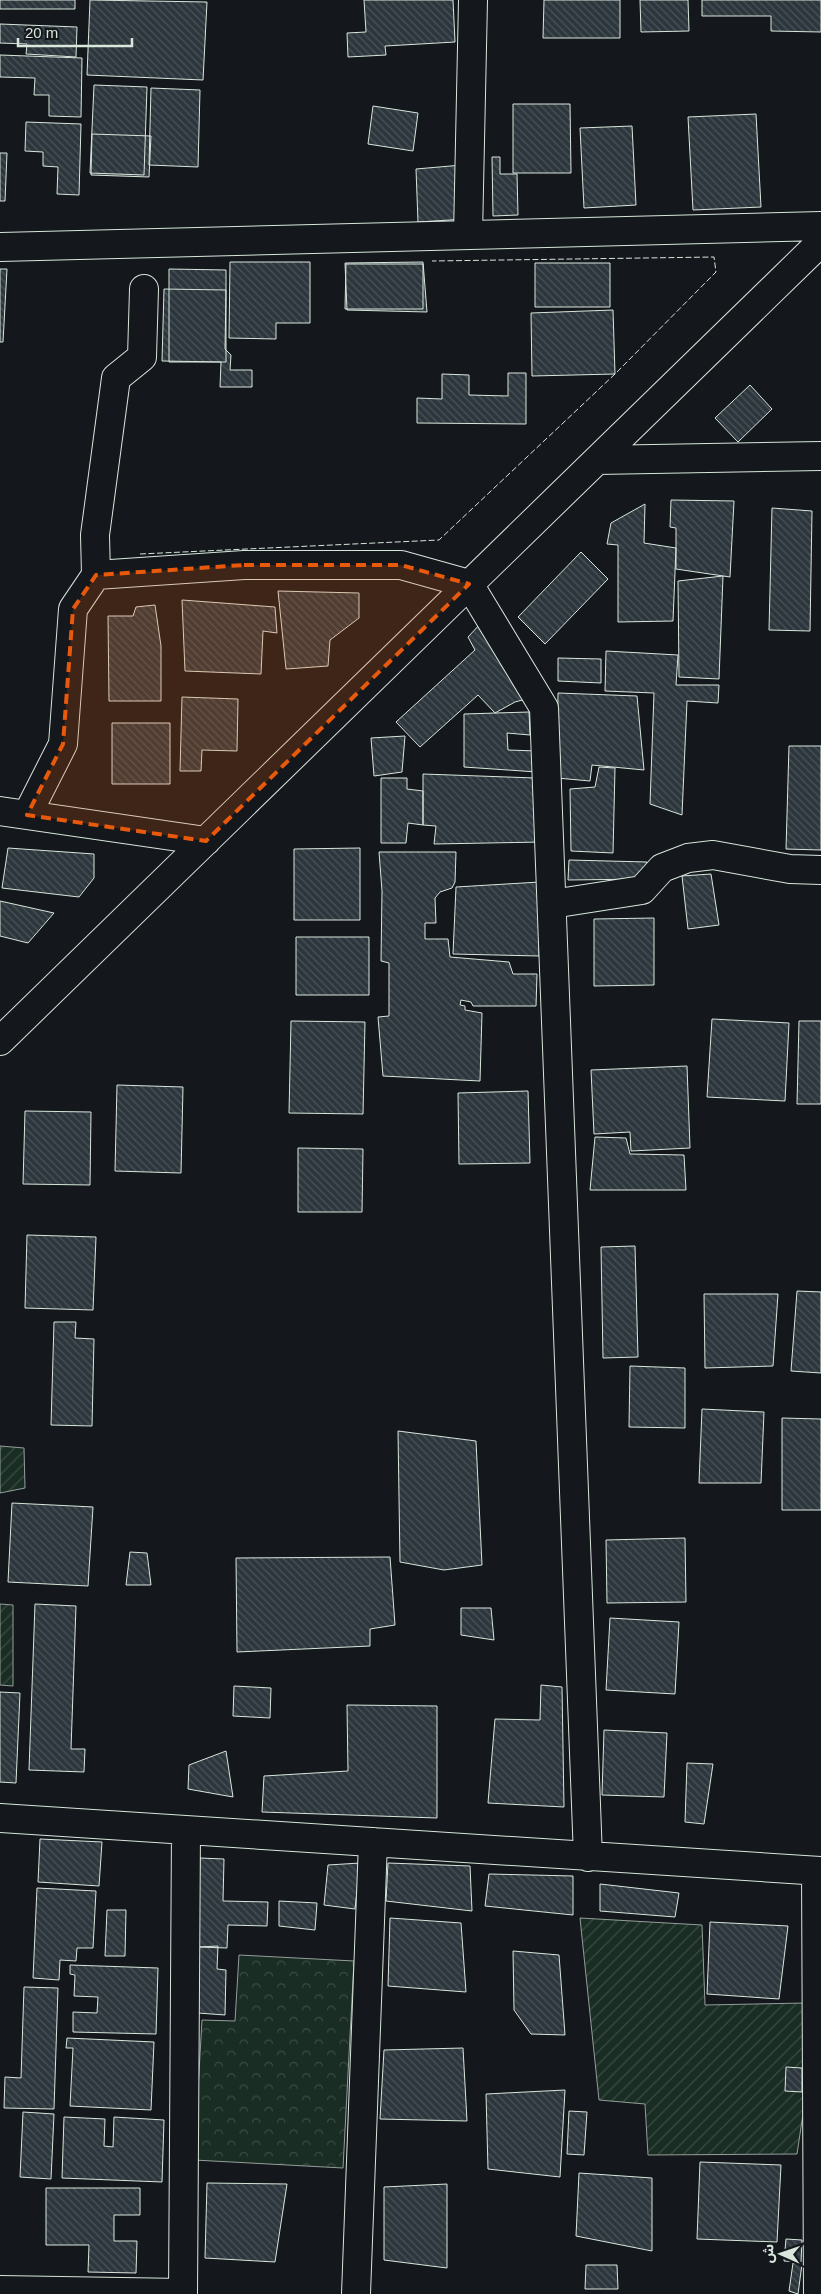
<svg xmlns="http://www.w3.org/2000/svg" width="821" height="2294" font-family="Helvetica,'Noto Sans Arabic',sans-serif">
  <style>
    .forest { fill: url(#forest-crowns); stroke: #939e99 }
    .garden { fill: url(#garden-furrows); stroke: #939e99 }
    .building { fill: url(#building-back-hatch); stroke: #d8e6dc }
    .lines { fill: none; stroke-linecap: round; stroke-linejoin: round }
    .minor-casing { stroke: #d8e6dc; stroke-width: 30 }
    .minor { stroke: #14181c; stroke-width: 28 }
    .fence { stroke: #d8e6dc; stroke-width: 1; stroke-dasharray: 6 2.5; stroke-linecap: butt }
    .marked { fill: #e8590c; fill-opacity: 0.2; stroke: #e8590c; stroke-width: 4; stroke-dasharray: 10 6; stroke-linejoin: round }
  </style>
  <defs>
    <pattern id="forest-crowns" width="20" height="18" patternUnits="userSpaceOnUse" patternTransform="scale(1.25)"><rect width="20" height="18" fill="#1a2d24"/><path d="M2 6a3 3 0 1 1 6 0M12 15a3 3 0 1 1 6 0" fill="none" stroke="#3b4b43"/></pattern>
    <pattern id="garden-furrows" width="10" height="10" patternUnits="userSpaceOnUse" patternTransform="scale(1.25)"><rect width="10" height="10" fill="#1a2d24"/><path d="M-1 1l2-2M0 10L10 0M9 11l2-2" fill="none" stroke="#3b4b43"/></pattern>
    <pattern id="building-back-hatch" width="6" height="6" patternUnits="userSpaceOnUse" patternTransform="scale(1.25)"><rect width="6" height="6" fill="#2c363c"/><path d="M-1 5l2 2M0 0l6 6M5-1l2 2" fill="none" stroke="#4a5358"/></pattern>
  </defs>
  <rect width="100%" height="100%" fill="#14181c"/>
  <path class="forest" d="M239,1955L354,1961L343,2168L194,2160L202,2020L235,2021Z"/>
  <path class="garden" d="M0,1446L24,1448L25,1488L0,1493Z
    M0,1604L13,1605V1686L0,1685Z
    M580,1918L702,1925L705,2005L805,2003L808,2080L797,2154L648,2155L645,2104L599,2100Z"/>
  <path class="building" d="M0,0H75V9H0Z
    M90,0L207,2L203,80L87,75Z
    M364,0H453L455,42L385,46L386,55L348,57L347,33L366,32Z
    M544,0H620V38H543Z
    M640,0H688L689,31L641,32Z
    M702,0H821V32L771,31V16H702Z
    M0,24L77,27L76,57L26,54L27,44L0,43Z
    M0,55L82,58L81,117L49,116V95H34L35,78L0,77Z
    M94,85L147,87L144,175L90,173Z
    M151,88L200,90L198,167L149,165Z
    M513,104H570L571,173H513Z
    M373,106L418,113L413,151L368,144Z
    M756,114L761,207L693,210L688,117Z
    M26,122L81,124L79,195L57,194L58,167L43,166V152L25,151Z
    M632,126L636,205L584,208L580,128Z
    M92,134L151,136L149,177L91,175Z
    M0,153H7L5,201H0Z
    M492,157H500V174H517L518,215L493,216Z
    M462,165L466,219L418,222L416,169Z
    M230,262H310V323H276V339L229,338Z
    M423,262L427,312L347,310L345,263Z
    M535,263H610V307H535Z
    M346,264H423V309H345Z
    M0,269H7L3,342H0Z
    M169,269L226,270V362H169Z
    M164,289L226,290L225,349L231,355L230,370H252V387H220L221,362L162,361Z
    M613,310L615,374L532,376L531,313Z
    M508,373H526V424L417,423V398L442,399V374L469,375V395L508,396Z
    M750,385L772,409L738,442L715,418Z
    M671,500L734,501L730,577L676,569V528L670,527Z
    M645,504L644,543L676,548L673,621L618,622V545L607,544L611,523Z
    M772,508L812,511L810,631L769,630Z
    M581,552L608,579L545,644L518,617Z
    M723,576L719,679L679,677L678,581Z
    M278,591L359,593V618L330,640L328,666L286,669Z
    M182,600L275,607L277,633L263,631L261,674L185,671Z
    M155,605L161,646V701H109L108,616H133L136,607Z
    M481,623L537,696L515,702L495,713L478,695L420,747L396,722L475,650L468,637Z
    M606,651L678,655L676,685H719L718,703L687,701L682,815L650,804L654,693L605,691Z
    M558,658L601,659V683L558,681Z
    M558,693L637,696L644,770L592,765L590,781L557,778Z
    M182,697L238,699L237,751L202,750L201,771H180Z
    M529,712L530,735L507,733L508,750L537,751V772L464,767V714Z
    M112,723H170V784H112Z
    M405,736L402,772L374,776L371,738Z
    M789,746H821V850L786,849Z
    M599,767L615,768L613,853L571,851L570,789L595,787Z
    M423,774L535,778L542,842L434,844L436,826L423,825Z
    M381,778H407V789L423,791V825L408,823L406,843H381Z
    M8,848L94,854V878L79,897L2,888Z
    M360,848V920H294V849Z
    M379,852H456L455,882L452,888L440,892L435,898L436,923H425V939H448L450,957L509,962L513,974H537L536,1006H473L471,1002L461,1000L460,1005L465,1006V1010L482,1013L480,1081L383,1076L378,1017L389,1016V963L381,961L382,891Z
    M569,860L647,862V879L568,880Z
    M711,874L719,925L688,929L682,876Z
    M540,882L539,956L453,954L456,887Z
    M0,901L54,913L28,943L0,936Z
    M654,918V985L594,986V919Z
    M296,937H369V995H296Z
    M712,1019L789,1023L785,1101L707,1097Z
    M291,1021L365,1022L363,1114L289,1113Z
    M799,1021H821V1104H797Z
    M687,1066L690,1148L631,1151L630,1132L594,1134L591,1070Z
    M117,1085L183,1087L181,1173L115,1171Z
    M528,1091L530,1163L459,1164L458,1093Z
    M25,1111L91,1112L90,1185L23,1184Z
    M595,1137L626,1138L630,1154L684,1155L686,1190H590Z
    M298,1148L363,1149L362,1212H298Z
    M27,1235L96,1237L93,1310L25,1308Z
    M635,1246L638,1357L603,1358L601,1247Z
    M797,1291L821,1292V1373L791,1371Z
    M704,1294H778L773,1366L705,1368Z
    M54,1322H76L75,1338L94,1339L92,1426L51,1425Z
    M630,1366L685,1368V1428L629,1427Z
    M702,1409L764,1412L761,1483H699Z
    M782,1418L821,1419V1510H782Z
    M398,1431L476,1441L482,1565L444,1570L400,1562Z
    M12,1503L93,1507L88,1586L8,1582Z
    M685,1538L686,1602L607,1603L606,1540Z
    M130,1552L147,1553L151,1585H126Z
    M390,1557L395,1625L370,1629V1646L237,1652L236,1558Z
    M35,1604L76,1606L71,1749H85L84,1772L29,1770Z
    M461,1608H491L494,1640L461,1635Z
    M610,1618L679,1622L675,1694L606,1690Z
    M541,1685L562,1687L564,1807L488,1803L495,1719L540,1720Z
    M234,1686L271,1688L270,1718L233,1716Z
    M0,1692L20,1693L16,1783L0,1782Z
    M347,1705L437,1706V1818L262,1812L264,1776L348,1771Z
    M604,1730L667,1733L664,1797L602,1795Z
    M226,1751L233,1797L188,1789L189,1765Z
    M687,1763L713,1764L704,1824L685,1822Z
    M40,1839L102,1842L99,1886L38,1882Z
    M200,1858L224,1859L223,1901L268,1902L267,1926L228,1925L227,1948L198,1947Z
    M360,1863L355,1909L324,1905L328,1865Z
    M388,1863L470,1866L472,1911L386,1901Z
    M489,1874L573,1876V1915L485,1906Z
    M600,1884L679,1893L675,1917L600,1911Z
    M37,1888L96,1891L93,1948H77L76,1961L60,1960L59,1980L33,1978Z
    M279,1901L317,1903L315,1930L279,1926Z
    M107,1910H126L125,1956H105Z
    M390,1918L461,1923L466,1992L388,1986Z
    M710,1922L788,1926L779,1999L707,1994Z
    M218,1946L217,1969L226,1970L225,2015L198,2013V1947Z
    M513,1951L559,1955L565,2035L531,2034L514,2010Z
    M70,1965L158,1968L156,2034L73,2032V2012L97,2013L98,1997L74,1996L75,1975L70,1974Z
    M24,1987L58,1988L54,2109L4,2108L5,2077L21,2078Z
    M67,2038L154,2042L151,2110L70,2106L73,2048H66Z
    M463,2048L467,2121L380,2119L384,2050Z
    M786,2067L802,2068V2092L785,2091Z
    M565,2090L560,2177L488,2169L486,2094Z
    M569,2111L587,2112L584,2155L567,2154Z
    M23,2112L54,2114L51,2179L20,2177Z
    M64,2117L105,2119L104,2146L113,2147L114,2117L164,2120L162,2182L62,2178Z
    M700,2162L781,2165L777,2242L697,2239Z
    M579,2173L652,2178V2251L576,2236Z
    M207,2183L287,2184L275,2262L205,2258Z
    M447,2184V2268L384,2260V2187Z
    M46,2188H140V2215H114V2241H137L136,2273L88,2272L89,2245H46Z
    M786,2239L802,2240L801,2262L784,2261Z
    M793,2263L802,2264L798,2294L789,2291Z
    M586,2265H617L618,2289H585Z"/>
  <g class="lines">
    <g class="minor-casing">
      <path id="minor" d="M468,235L473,0
        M0,247L821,226
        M597,460L821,456
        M96,575L95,535L116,378L142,357L144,289
        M0,811L206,841
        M27,815L63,744L73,609L96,575L244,565H401L469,584L544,708L588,1857
        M552,904L642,890L662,868L688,858L713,855L790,869L821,870
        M0,1041L821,242
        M0,1818L821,1871
        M816,1871L818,2294
        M0,2290L183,2293
        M183,2294L186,1830
        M356,2294L373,1842"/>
    </g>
    <use href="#minor" class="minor"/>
    <path class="fence" d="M140,554L439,540L615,374L716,272L714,257L432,261"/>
  </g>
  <path class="marked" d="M244,565H401L469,584L206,841L27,815L63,744L73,609L96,575Z"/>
  <g transform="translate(781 2254) rotate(272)" stroke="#14181c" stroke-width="4" paint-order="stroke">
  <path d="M0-4L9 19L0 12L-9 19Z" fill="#d8e6dc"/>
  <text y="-8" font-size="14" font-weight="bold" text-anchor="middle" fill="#d8e6dc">ش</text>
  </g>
  <path d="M18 38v8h114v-8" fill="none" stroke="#d8e6dc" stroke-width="2.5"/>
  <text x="25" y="38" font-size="15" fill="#d8e6dc" stroke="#14181c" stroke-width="4" paint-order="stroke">20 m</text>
</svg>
